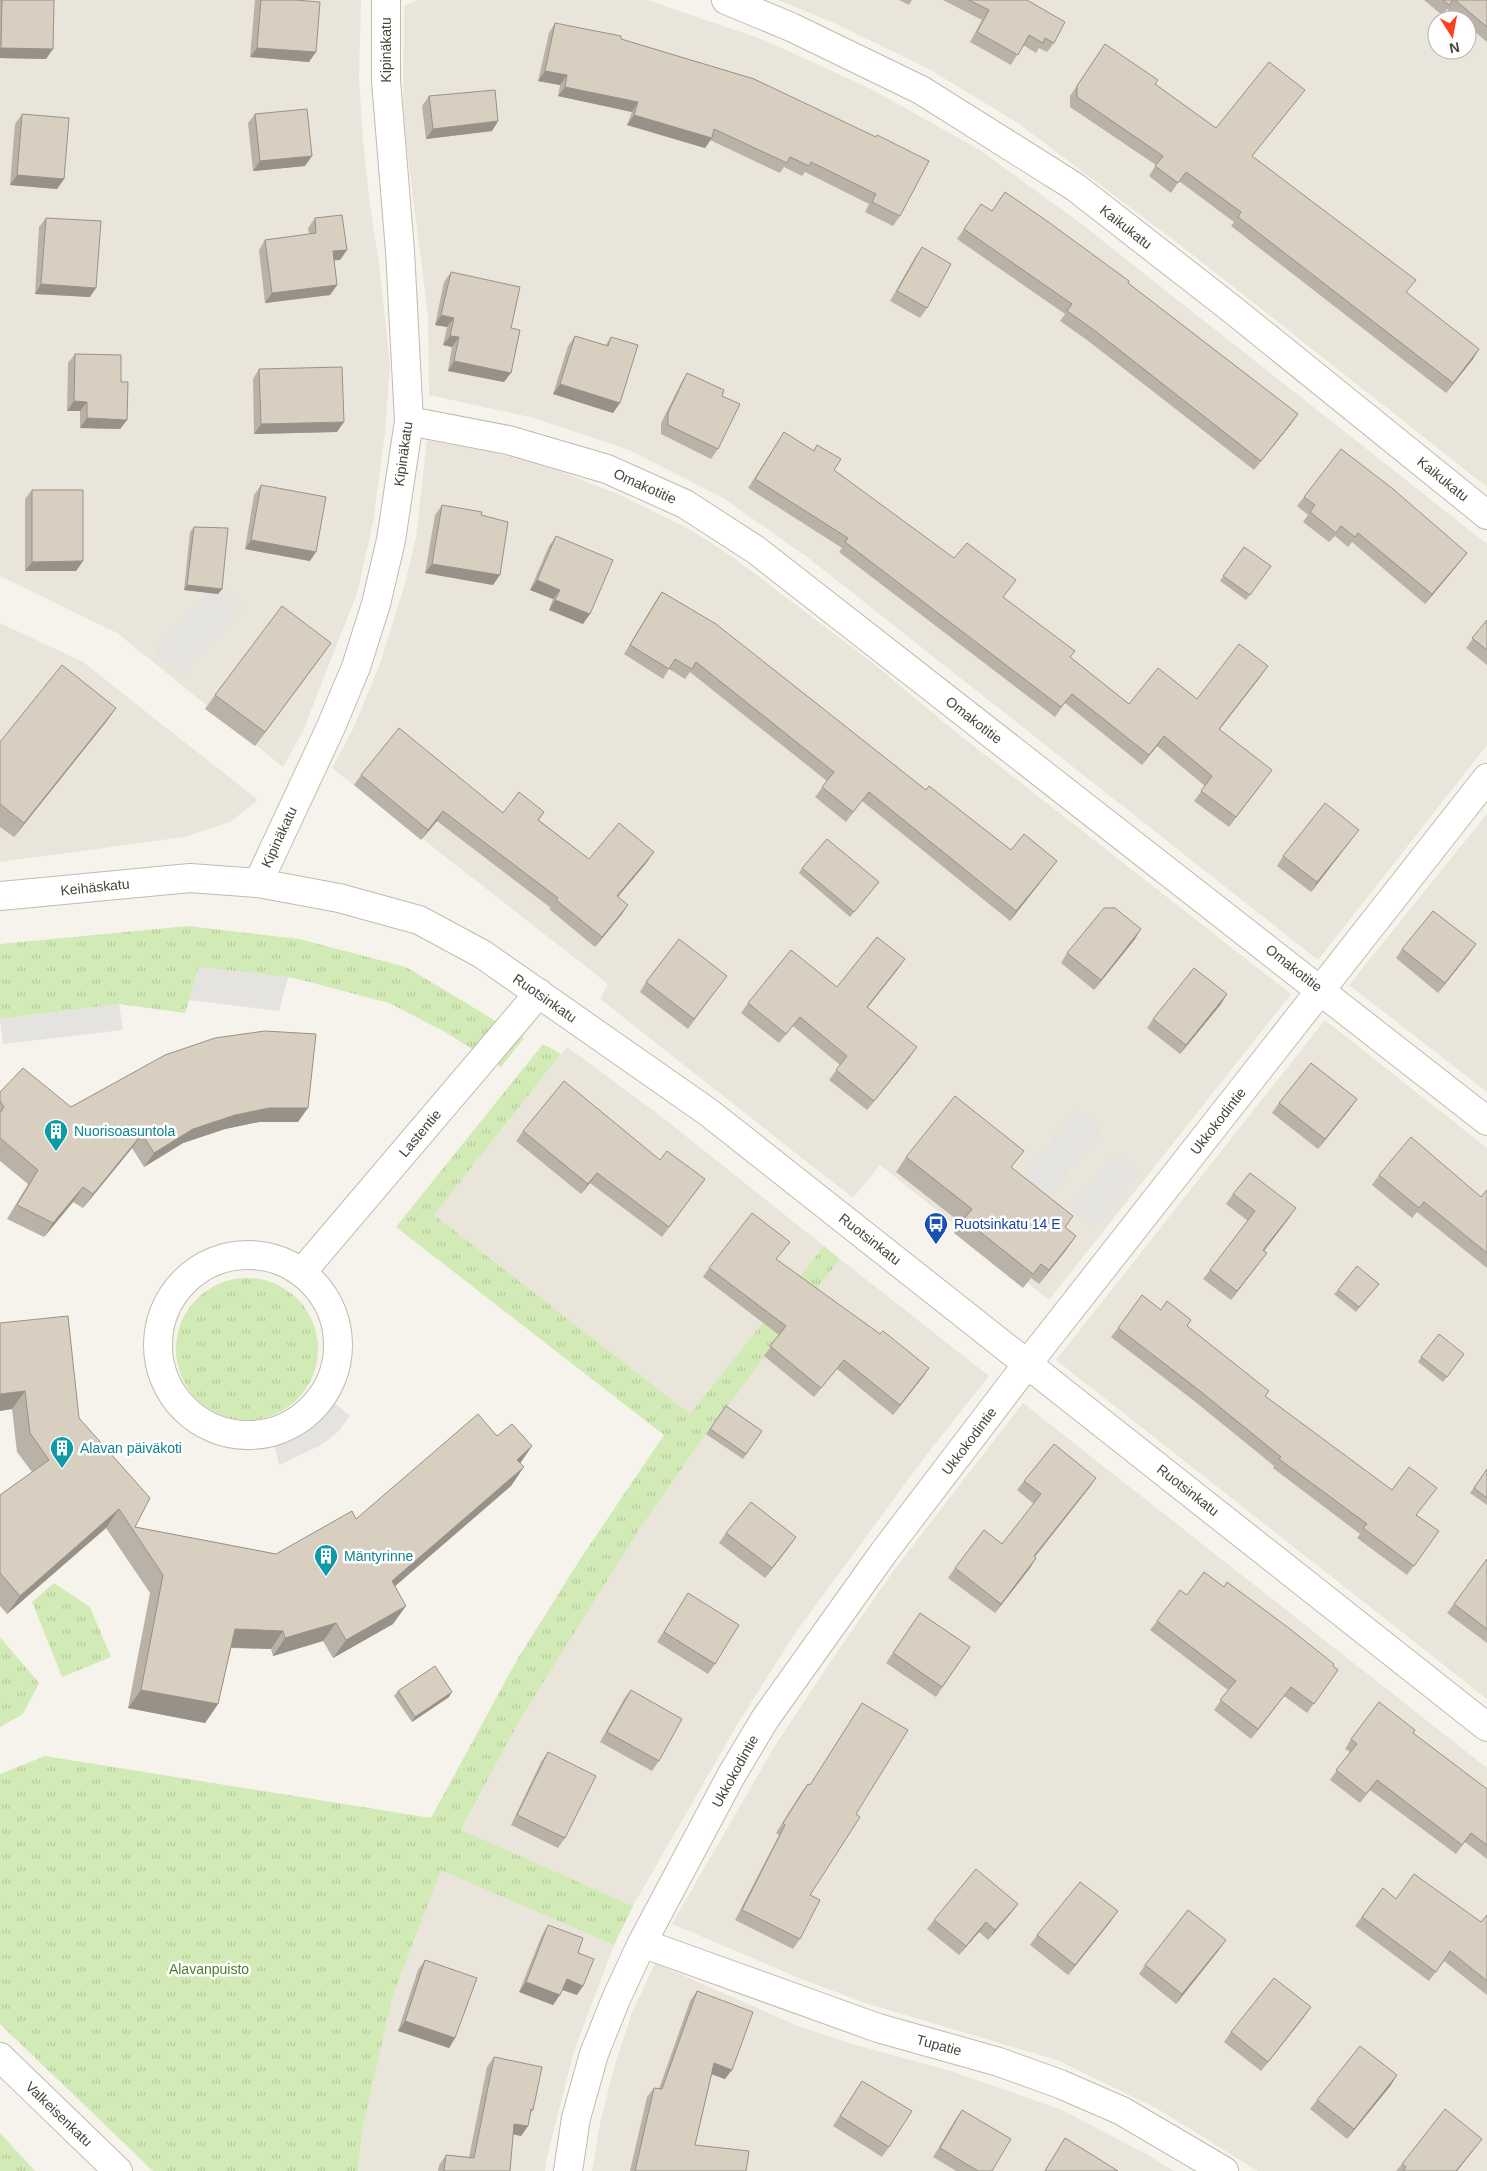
<svg xmlns="http://www.w3.org/2000/svg" width="1487" height="2171" font-family="Helvetica,sans-serif">
  <style>
    .residential { fill: #eae5da; fill-rule: evenodd }
    .grass { fill: url(#grass-tufts) }
    .parking { fill: #e5e3e0 }
    .lines { fill: none; stroke-linecap: round; stroke-linejoin: round }
    .minor-casing { stroke: #c2bbae; stroke-width: 30 }
    .minor { stroke: #fff; stroke-width: 28 }
    .wall { fill: #bab2a6 }
    .shaded-wall { fill: #979187 }
    .building { fill: #d8cfc1; stroke: #979187 }
    .labels { text-anchor: middle; dominant-baseline: central; stroke-width: 5; stroke-linejoin: round; paint-order: stroke }
    .street-label { font-size: 14px; fill: #4b4439; stroke: #fff }
    .culture-label { font-size: 14px; fill: #0d838f; stroke: #fff; text-anchor: start }
    .transit-label { font-size: 14px; fill: #164399; stroke: #fff; text-anchor: start }
    .park-label { font-size: 14px; fill: #4a7f2a; stroke: #fff }
  </style>
  <defs>
    <pattern id="grass-tufts" width="24" height="20" patternUnits="userSpaceOnUse" patternTransform="scale(1.25)"><rect width="24" height="20" fill="#d2eab5"/><path d="M3 7l-1-3M5 7V3M7 7l1-3M15 17l-1-3M17 17v-4M19 17l1-3" fill="none" stroke="#b6ca9c"/></pattern>
  </defs>
  <rect width="100%" height="100%" fill="#f6f3ec"/>
  <path class="residential" d="M0,0H361L359,79L363,140L369,197L379,264L390,365L385,433L373,523L357,593L303,731L283,767L117,633L0,576Z
    M417,0H647L764,40L873,90L978,149L1075,219L1487,544V745L1318,960L807,557L723,498L629,450L530,417L429,395L428,316L403,118L404,6Z
    M778,0H1487V487L1188,251L1018,123L927,68L834,23ZM1437,20H1467V50H1437Z
    M427,440L490,451L562,472L622,496L691,530L734,558L869,660L952,729L1291,994L1049,1300L880,1165L853,1198L600,999L608,984L332,768L353,729L380,664L404,587L416,538Z
    M0,623L83,662L258,800L230,822L184,837L0,862Z
    M1487,814V1092L1349,985Z
    M1325,1020L1487,1148V1699L1056,1360Z
    M567,1047L654,1111L824,1246L690,1415L434,1215Z
    M840,1259L989,1376L924,1458L796,1632L738,1723L633,1906L461,1831L521,1718L640,1528L706,1434Z
    M1023,1403L1487,1768V2171H1258L1156,2108L1057,2060L865,2003L799,1978L672,1924L776,1744L833,1658L894,1570Z
    M441,1869L614,1945L574,2051L546,2161L545,2171H358L362,2131L393,1995Z
    M655,1963L798,2026L849,2043L951,2071L1062,2110L1148,2155L1174,2171H592L600,2123L615,2064L632,2013Z"/>
  <path class="grass" d="M188,926L299,939L406,967L524,1038L501,1067L445,1032L389,1003L294,978L199,967L185,1013L119,1004L0,1019V944Z
    M543,1044L561,1054L434,1215L690,1414L824,1246L840,1259L706,1434L640,1528L521,1718L461,1830L633,1906L614,1945L441,1870L393,1995L362,2131L358,2171H153L0,2024V1774L45,1756L431,1818L517,1660L581,1558L664,1435L396,1227Z
    M176 1349a71 71 0 1 1 142 0a71 71 0 1 1-142 0Z
    M54,1583L90,1607L111,1657L62,1677L32,1602Z
    M0,1637L39,1683L23,1714L0,1727Z
    M0,2133L35,2171H0Z"/>
  <path class="parking" d="M215,582L243,606L182,676L154,652Z
    M199,967L288,977L279,1011L189,1000Z
    M119,1004L123,1030L3,1044L0,1019Z
    M1076,1110L1102,1130L1046,1201L1020,1180Z
    M1115,1155L1138,1174L1093,1228L1070,1209Z
    M332,1401L350,1416L338,1432L321,1445L279,1465L273,1439L306,1424Z"/>
  <g class="lines">
    <g class="minor-casing">
      <path id="minor" d="M726,0L791,27L921,90L1075,187L1233,310L1487,515
        M409,421L508,440L607,469L685,504L756,550L1487,1121
        M258,883L330,729L356,667L376,604L391,540L409,421L400,251L386,81V0
        M0,896L190,878L258,883L339,898L419,920L482,954L708,1112L1487,1727
        M158 1345a90 90 0 1 1 180 0a90 90 0 1 1-180 0Z
        M302,1272L539,993
        M642,1943L878,2028L999,2062L1060,2084L1122,2111L1224,2171
        M0,2057L118,2171
        M568,2171L576,2118L594,2054L616,1999L642,1943L731,1776L765,1719L884,1552L1028,1363L1487,778"/>
    </g>
    <use href="#minor" class="minor"/>
  </g>
  <path class="wall" d="M0,0H54L46,59L0,58Z
    M255,0H295L309,62L250,57Z
    M899,0H912L909,5Z
    M943,0H1027L1054,43L1047,52L1039,48L1036,53L1023,45L1011,65L970,42L982,20Z
    M1424,0H1487V42L1467,25V20H1460L1447,9L1442,15Z
    M555,23L621,39L754,79L900,216L893,226L865,212L869,204L805,172L802,176L784,167L780,173L710,140L705,148L627,125L632,112L558,96L560,85L538,81L549,33Z
    M1105,44L1155,84L1216,128L1298,99L1252,156L1407,293L1473,359L1446,393L1231,226L1234,222L1179,181L1171,193L1149,176L1156,165L1070,107V96Z
    M429,96L498,121L492,131L426,139L422,106Z
    M22,114L64,179L57,189L10,185L15,124Z
    M255,114L305,166L253,171L248,123Z
    M981,204L992,211L1128,283L1298,414L1291,424L1254,470L1087,340L1060,321L1065,314L957,239Z
    M46,218L90,297L35,294L39,227Z
    M315,218L347,250L340,260H334L337,285L330,295L265,303L259,250L265,240L309,234L308,228Z
    M922,247L927,308L920,318L890,301L915,257Z
    M451,272L511,328L504,382L448,371L452,347L443,345L447,327L435,325L444,282Z
    M575,336L605,346L611,337L613,413L553,394L568,346Z
    M75,354L127,420L120,429L80,428V411H67L68,363Z
    M259,369L337,432L254,434L253,379Z
    M687,373L722,396L718,449L711,459L661,434V423L681,383Z
    M784,432L813,451L817,445L834,470L1004,598L1070,657L1129,704L1197,699L1261,676L1219,730L1265,780L1229,827L1194,801L1205,786L1157,746L1142,765L1065,703L1055,717L839,552L842,548L748,488Z
    M261,485L310,561L245,549L254,495Z
    M32,490L83,561L76,571H25V499Z
    M1304,497L1467,553L1460,562L1425,604L1352,542L1348,547L1335,536L1329,542L1303,522L1308,515L1297,506Z
    M442,505L481,515L493,585L425,573L435,515Z
    M194,527L222,589L218,594L184,590L190,532Z
    M556,536L583,624L549,610L553,599L530,590L549,546Z
    M1244,547L1271,566L1246,600L1220,581Z
    M662,592L926,790L1011,850L1057,861L1050,870L1010,921L862,801L846,822L815,797L827,781L690,672L685,679L669,669L663,679L624,654L655,602Z
    M1487,620V665L1466,648Z
    M321,657L255,746L205,709L215,695Z
    M116,708L106,722L14,837L0,827V742Z
    M361,775L503,813L544,812L539,820L589,859L647,862L618,896L622,914L595,947L549,909L551,908L437,821L421,840L354,785Z
    M1352,839L1311,892L1277,866L1283,856Z
    M802,868L879,882L850,917L799,873Z
    M1135,939L1094,990L1061,963L1067,953Z
    M1476,944L1438,993L1396,958L1402,949Z
    M898,969L867,1008L910,1057L867,1110L829,1080L840,1065L793,1026L779,1043L741,1013L748,1003L837,987Z
    M646,982L720,985L688,1029L640,992Z
    M1221,1004L1180,1054L1147,1028L1153,1019Z
    M0,1092L71,1107L298,1122H259L225,1129L183,1143L144,1167L132,1148L83,1208L73,1202L44,1237L7,1219L28,1184L0,1161Z
    M1357,1099L1318,1149L1272,1113L1279,1103Z
    M523,1131L660,1160L705,1179L662,1237L590,1183L581,1194L516,1141Z
    M906,1157L1012,1168L1073,1216L1065,1228L1076,1236L1066,1250L1039,1284L1031,1278L1023,1288L954,1233L961,1223L896,1172Z
    M1379,1175L1481,1197L1487,1190V1268L1417,1212L1412,1218L1372,1185Z
    M1233,1194L1289,1218L1264,1250L1267,1253L1260,1262L1231,1300L1203,1279L1248,1221L1226,1204Z
    M777,1260L880,1334L929,1368L893,1415L837,1369L814,1397L764,1356L779,1335L703,1277L709,1268Z
    M1379,1284L1356,1312L1334,1294L1338,1290Z
    M1161,1310L1187,1326L1265,1396L1417,1515L1439,1531L1407,1575L1357,1538L1360,1534L1273,1468L1274,1466L1193,1400L1111,1337L1118,1328Z
    M0,1323L79,1418L135,1527L276,1554L356,1519L497,1436L532,1446L520,1463L511,1486L395,1586L393,1624L333,1658L323,1641L273,1656L271,1649L231,1648L218,1704L205,1723L128,1708L150,1593L106,1528L7,1614L0,1606V1495L32,1472L17,1452L12,1409L0,1411Z
    M1464,1354L1443,1382L1418,1362L1421,1357Z
    M726,1406L762,1431L743,1459L706,1434Z
    M1487,1469V1505L1470,1493Z
    M1096,1478L1089,1488L1035,1557L1036,1558L1030,1568L995,1613L948,1578L955,1568L1002,1544L1034,1504L1017,1490L1024,1481Z
    M726,1533L789,1547L765,1578L719,1543Z
    M1487,1559V1643L1447,1613Z
    M1224,1587L1338,1670L1307,1713L1284,1696L1251,1739L1214,1710L1228,1690L1150,1630L1157,1621L1187,1595Z
    M688,1593L715,1664L708,1674L657,1642Z
    M920,1613L970,1647L936,1697L886,1663Z
    M631,1690L659,1761L652,1771L600,1742L624,1699Z
    M398,1691L449,1697L412,1722L394,1696Z
    M862,1703L856,1814L810,1895L800,1939L793,1949L735,1920L779,1835L776,1833L801,1793L808,1784L810,1785Z
    M1413,1733L1487,1789V1859L1465,1842L1456,1854L1370,1790L1360,1803L1330,1780L1350,1752L1345,1749L1351,1739Z
    M548,1752L565,1838L558,1848L511,1825L541,1762Z
    M1383,1888L1396,1899L1481,1922L1487,1915V1995L1444,1961L1429,1981L1355,1926Z
    M1018,1904L1011,1913L988,1940L979,1932L959,1955L927,1929L934,1920Z
    M1111,1921L1068,1975L1030,1945L1037,1935Z
    M548,1925L578,1953L577,1995L562,1990L553,2005L519,1992L542,1935Z
    M1226,1940L1176,2004L1139,1974L1145,1965Z
    M425,1960L455,2038L449,2048L398,2031L418,1970Z
    M697,1991L725,2079L712,2074L695,2145L746,2171H630L647,2097L654,2088L659,2089L690,2001Z
    M1304,2017L1261,2071L1224,2042L1231,2032Z
    M494,2057L533,2110L531,2113L528,2126L521,2136L513,2134L510,2171H438L439,2165L446,2155L469,2157L487,2067Z
    M862,2081L889,2147L882,2157L833,2126Z
    M1391,2085L1347,2139L1310,2109L1317,2100Z
    M962,2110L992,2171H956L933,2157L955,2120Z
    M1065,2138L1118,2171H1044Z
    M1482,2139L1457,2171H1396L1402,2164Z"/>
  <path class="shaded-wall" d="M1,48L53,49L46,59L0,58V49Z
    M257,48L316,52L309,62L250,57Z
    M545,71L567,75L560,85L538,81Z
    M565,87L638,102L632,112L558,96Z
    M634,115L712,138L705,148L627,125Z
    M498,121L492,131L426,139L433,129Z
    M312,156L305,166L253,171L260,161Z
    M17,175L64,179L57,189L10,185Z
    M347,250L340,260L326,261L333,251Z
    M41,284L96,288L90,297L35,294Z
    M337,285L330,295L265,303L272,293Z
    M441,315L454,318L447,327L435,325Z
    M450,336L459,337L452,347L443,345Z
    M1479,349L1473,359L1446,393L1453,383Z
    M454,361L511,373L504,382L448,371Z
    M560,384L620,403L613,413L553,394Z
    M74,401L87,402L80,411H67Z
    M1298,414L1291,424L1254,470L1261,461Z
    M87,418L127,420L120,429L80,428Z
    M344,422L337,432L254,434L261,424Z
    M251,540L316,552L310,561L245,549Z
    M1467,553L1460,562L1425,604L1432,594Z
    M83,561L76,571H25L32,562Z
    M432,564L500,575L493,585L425,573Z
    M537,580L560,590L553,599L530,590Z
    M187,585L222,589L218,594L184,590Z
    M555,600L590,614L583,624L549,610Z
    M331,643L321,657L255,746L265,732Z
    M1268,666L1261,676L1212,739L1219,729Z
    M116,708L106,722L14,837L24,823Z
    M1164,736L1157,746L1142,765L1149,755Z
    M443,811L437,821L421,840L428,830Z
    M1359,830L1352,839L1311,892L1317,882Z
    M654,852L647,862L611,905L617,896Z
    M1057,861L1050,870L1010,921L1016,911Z
    M628,905L622,914L595,947L602,937Z
    M1141,929L1135,939L1094,990L1101,980Z
    M1476,944L1469,954L1438,993L1445,983Z
    M905,959L898,969L860,1017L867,1007Z
    M1227,994L1221,1004L1180,1054L1186,1045Z
    M917,1047L910,1057L867,1110L874,1101Z
    M1357,1099L1350,1109L1318,1149L1325,1139Z
    M269,1108H308L298,1122H259L225,1129L183,1143L144,1167L154,1153L193,1129L235,1115Z
    M142,1134L132,1148L83,1208L93,1194Z
    M597,1173L590,1183L581,1194L588,1184Z
    M83,1187L73,1202L44,1237L53,1223Z
    M1296,1208L1289,1218L1257,1260L1263,1250Z
    M1076,1236L1066,1250L1039,1284L1049,1270Z
    M1267,1253L1260,1262L1231,1300L1237,1291Z
    M929,1368L923,1377L893,1415L900,1405Z
    M25,1391L12,1409L0,1411V1394Z
    M532,1446L519,1465L517,1460Z
    M524,1467L511,1486L379,1600L392,1581Z
    M1096,1478L1089,1488L1027,1566L1034,1556Z
    M119,1509L106,1528L7,1614L20,1596Z
    M796,1537L789,1547L765,1578L772,1568Z
    M1036,1558L1030,1568L995,1613L1001,1604Z
    M406,1606L393,1624L333,1658L346,1640Z
    M336,1623L323,1641L273,1656L285,1638Z
    M235,1629L283,1631L271,1649L222,1647Z
    M1291,1687L1284,1696L1251,1739L1258,1729Z
    M141,1690L218,1704L205,1723L128,1708Z
    M452,1692L449,1697L412,1722L415,1717Z
    M1018,1904L1011,1913L988,1940L995,1930Z
    M1118,1911L1111,1921L1068,1975L1075,1965Z
    M986,1922L979,1932L959,1955L966,1946Z
    M1226,1940L1219,1950L1176,2004L1182,1994Z
    M567,1979L583,1986L577,1995L560,1989Z
    M526,1982L560,1995L553,2005L519,1992Z
    M1311,2007L1304,2017L1261,2071L1268,2062Z
    M405,2021L455,2038L449,2048L398,2031Z
    M714,2063L732,2070L725,2079L708,2073Z
    M1397,2075L1391,2085L1347,2139L1354,2129Z
    M514,2124L528,2126L521,2136L507,2133Z
    M1482,2139L1457,2171H1456Z"/>
  <path class="building" d="M2,0H54L53,49L1,48Z
    M261,0H295L320,2L316,52L257,48Z
    M969,0H1027L1065,22L1054,43L1045,38L1043,43L1029,35L1018,55L977,32L989,10Z
    M1443,0H1453L1449,5Z
    M1455,0H1487V27Z
    M555,23L621,36V39L754,79L876,137L877,135L929,161L900,216L872,202L876,194L811,162L809,166L790,157L787,163L714,129L712,138L634,115L638,102L565,87L567,75L545,71Z
    M1105,44L1158,80L1155,84L1216,128L1269,62L1305,90L1252,156L1416,280L1406,292L1479,349L1453,383L1238,217L1241,212L1186,172L1178,183L1155,166L1163,156L1077,97V86Z
    M495,90L498,121L433,129L429,96Z
    M307,109L312,156L260,161L255,114Z
    M22,114L69,118L64,179L17,175Z
    M1005,192L1047,221L1129,281L1128,283L1298,414L1261,461L1094,330L1067,311L1072,304L964,229L981,204L992,211Z
    M342,215L347,250L333,251L337,285L272,293L265,240L316,233L315,218Z
    M46,218L101,221L96,288L41,284Z
    M922,247L951,264L927,308L897,291Z
    M451,272L520,287L511,328L520,330L511,373L454,361L459,337L450,336L454,318L441,315Z
    M575,336L608,346L611,337L638,345L620,403L560,384Z
    M75,354L121,355V382H128L127,420L87,418V402L74,401Z
    M342,367L344,422L261,424L259,369Z
    M687,373L724,390L722,396L740,404L718,449L668,425V413Z
    M784,432L814,451L817,445L841,459L834,470L954,558L967,543L1016,580L1003,597L1075,651L1070,657L1129,704L1158,668L1197,699L1239,644L1268,666L1219,729L1272,770L1236,817L1201,791L1212,776L1164,736L1149,755L1072,694L1061,707L845,542L848,538L755,479Z
    M1341,449L1393,489L1467,553L1432,594L1358,533L1355,537L1341,526L1336,533L1310,512L1315,505L1304,497Z
    M261,485L326,497L316,552L251,540Z
    M32,490H83V561L32,562Z
    M442,505L482,512L481,515L508,522L500,575L432,564Z
    M194,527L228,528L222,589L187,585Z
    M556,536L613,560L590,614L555,600L560,590L537,580Z
    M1244,547L1271,566L1250,595L1223,576Z
    M662,592L716,624L926,790L929,786L1011,850L1024,834L1057,861L1016,911L869,792L853,812L822,787L834,772L696,662L692,669L675,659L669,669L630,645Z
    M282,606L331,643L265,732L215,695Z
    M1487,620V650L1472,638Z
    M62,665L116,708L24,823L0,804V742Z
    M399,728L503,813L519,792L544,812L538,820L589,859L619,823L654,852L617,896L628,905L602,937L556,900L558,898L443,811L428,830L361,775Z
    M1325,803L1359,830L1317,882L1283,856Z
    M827,839L879,882L854,912L802,868Z
    M1104,908H1115L1141,929L1101,980L1067,953Z
    M1433,911L1476,944L1445,983L1402,949Z
    M877,937L905,959L867,1007L917,1047L874,1101L836,1070L847,1056L800,1017L786,1034L748,1003L791,950L837,987Z
    M679,939L727,976L694,1019L646,982Z
    M1194,968L1227,994L1186,1045L1153,1019Z
    M265,1031L316,1034L308,1108H269L235,1115L193,1129L154,1153L142,1134L93,1194L83,1187L53,1223L17,1205L38,1170L0,1138V1113L4,1107L0,1101V1092L23,1068L71,1107L165,1055L215,1038Z
    M1311,1063L1357,1099L1325,1139L1279,1103Z
    M564,1081L660,1160L667,1151L705,1179L669,1227L597,1173L588,1184L523,1131Z
    M955,1096L1024,1151L1011,1167L1073,1216L1065,1227L1076,1236L1049,1270L1041,1264L1033,1274L964,1219L972,1209L906,1157Z
    M1411,1137L1481,1197L1487,1190V1253L1424,1202L1419,1208L1379,1175Z
    M1250,1173L1296,1208L1263,1250L1267,1253L1237,1291L1210,1270L1255,1211L1233,1194Z
    M752,1213L790,1242L776,1259L880,1334L883,1331L929,1368L900,1405L844,1360L821,1388L770,1346L786,1326L709,1268Z
    M1357,1266L1379,1284L1359,1307L1338,1290Z
    M1142,1295L1161,1310L1167,1301L1191,1320L1187,1326L1269,1391L1265,1396L1392,1490L1409,1467L1437,1488L1416,1515L1439,1531L1414,1566L1363,1528L1367,1524L1279,1459L1281,1457L1200,1391L1118,1328Z
    M68,1316L79,1418L150,1498L135,1527L276,1554L352,1511L356,1519L478,1414L497,1436L512,1424L532,1446L517,1460L524,1467L392,1581L406,1606L346,1640L336,1623L285,1638L283,1631L235,1629L218,1704L141,1690L163,1575L119,1509L20,1596L0,1573V1495L49,1460L30,1433L25,1391L0,1394V1323Z
    M1439,1334L1464,1354L1447,1377L1421,1357Z
    M726,1406L762,1431L746,1454L710,1429Z
    M1054,1444L1096,1478L1034,1556L1036,1558L1001,1604L955,1568L984,1530L1002,1544L1041,1494L1024,1481Z
    M1487,1469V1498L1474,1488Z
    M751,1502L796,1537L772,1568L726,1533Z
    M1487,1559V1629L1454,1604Z
    M1204,1572L1224,1587L1227,1582L1290,1629L1334,1664L1333,1666L1338,1670L1314,1704L1291,1687L1258,1729L1220,1700L1236,1681L1157,1621L1180,1590L1187,1595Z
    M688,1593L739,1625L715,1664L664,1632Z
    M920,1613L970,1647L942,1687L893,1653Z
    M435,1666L452,1692L415,1717L398,1691Z
    M631,1690L682,1719L659,1761L607,1732Z
    M1379,1702L1415,1730L1413,1733L1487,1789V1845L1471,1833L1462,1845L1377,1780L1366,1794L1336,1770L1357,1744L1351,1739Z
    M862,1703L908,1730L856,1814L860,1817L810,1895L820,1900L800,1939L742,1910L785,1825L783,1823L808,1784L810,1785Z
    M548,1752L596,1776L565,1838L517,1815Z
    M976,1869L1018,1904L995,1930L986,1922L966,1946L934,1920Z
    M1414,1874L1481,1922L1487,1915V1981L1450,1951L1436,1972L1362,1917L1383,1888L1396,1899Z
    M1080,1882L1118,1911L1075,1965L1037,1935Z
    M1188,1910L1226,1940L1182,1994L1145,1965Z
    M548,1925L583,1938L578,1953L594,1959L583,1986L567,1979L560,1995L526,1982Z
    M425,1960L477,1978L455,2038L405,2021Z
    M1274,1978L1311,2007L1268,2062L1231,2032Z
    M697,1991L753,2012L732,2070L714,2063L695,2145L749,2151L746,2171H635L654,2088L662,2089Z
    M1360,2046L1397,2075L1354,2129L1317,2100Z
    M494,2057L542,2067L533,2110L531,2109L528,2126L514,2124L510,2171H444L446,2155L474,2158Z
    M862,2081L912,2111L889,2147L840,2116Z
    M1445,2109L1482,2139L1456,2171H1403L1406,2167L1402,2164Z
    M962,2110L1011,2139L992,2171H978L940,2148Z
    M1065,2138L1118,2171H1045Z"/>
  <defs>
    <g id="building-pin" transform="scale(1.25)"><path d="M0 17L-7.5 6A9.5 9.5 0 1 1 7.5 6Z" fill="#0f9aa8" stroke="#fff"/><path d="M-4-6H4V6H1V3H-1V6H-4ZM-2.5-4.3h1.7v1.8h-1.7ZM.8-4.3h1.7v1.8H.8ZM-2.5-1h1.7V.8h-1.7ZM.8-1h1.7V.8H.8Z" fill="#fff"/></g>
    <g id="bus-pin" transform="scale(1.25)"><path d="M0 17L-7.5 6A9.5 9.5 0 1 1 7.5 6Z" fill="#1a4fb4" stroke="#fff"/><path d="M-5-6H5V4H4V6H2V4H-2V6H-4V4H-5ZM-3.5-4V0h7V-4ZM-3.5 1.2v1.5H-2V1.2ZM2 1.2v1.5H3.5V1.2Z" fill="#fff"/></g>
  </defs>
  <g fill-rule="evenodd">
    <use href="#building-pin" x="56" y="1131"/>
    <use href="#bus-pin" x="936" y="1224"/>
    <use href="#building-pin" x="62" y="1448"/>
    <use href="#building-pin" x="326" y="1556"/>
  </g>
  <g class="labels">
    <g class="street-label">
      <text transform="translate(386 50) rotate(-90)">Kipinäkatu</text>
      <text transform="translate(1126 227) rotate(38)">Kaikukatu</text>
      <text transform="translate(403 454) rotate(-82)">Kipinäkatu</text>
      <text transform="translate(1443 479) rotate(39)">Kaikukatu</text>
      <text transform="translate(645 486) rotate(24)">Omakotitie</text>
      <text transform="translate(974 720) rotate(38)">Omakotitie</text>
      <text transform="translate(279 837) rotate(-65)">Kipinäkatu</text>
      <text transform="translate(95 887) rotate(-6)">Keihäskatu</text>
      <text transform="translate(1294 968) rotate(38)">Omakotitie</text>
      <text transform="translate(545 998) rotate(35)">Ruotsinkatu</text>
      <text transform="translate(1218 1121) rotate(-52)">Ukkokodintie</text>
      <text transform="translate(420 1133) rotate(-50)">Lastentie</text>
      <text transform="translate(870 1239) rotate(38)">Ruotsinkatu</text>
      <text transform="translate(969 1441) rotate(-53)">Ukkokodintie</text>
      <text transform="translate(1188 1490) rotate(38)">Ruotsinkatu</text>
      <text transform="translate(735 1771) rotate(-61)">Ukkokodintie</text>
      <text transform="translate(939 2045) rotate(15)">Tupatie</text>
      <text transform="translate(59 2114) rotate(44)">Valkeisenkatu</text>
    </g>
    <g class="culture-label">
      <text x="74" y="1131">Nuorisoasuntola</text>
      <text x="80" y="1448">Alavan päiväkoti</text>
      <text x="344" y="1556">Mäntyrinne</text>
    </g>
    <g class="transit-label">
      <text x="954" y="1224">Ruotsinkatu 14 E</text>
    </g>
    <g class="park-label">
      <text x="209" y="1969">Alavanpuisto</text>
    </g>
  </g>
  <g transform="translate(1452 35) rotate(169)"><circle r="24" fill="#ffffff" stroke="#b7b4b0"/>
  <path d="M0-4L9 19L0 12L-9 19Z" fill="#fc3f1d"/>
  <text y="-8" font-size="14" font-weight="bold" text-anchor="middle" fill="#4b4439">N</text>
  </g>
</svg>
